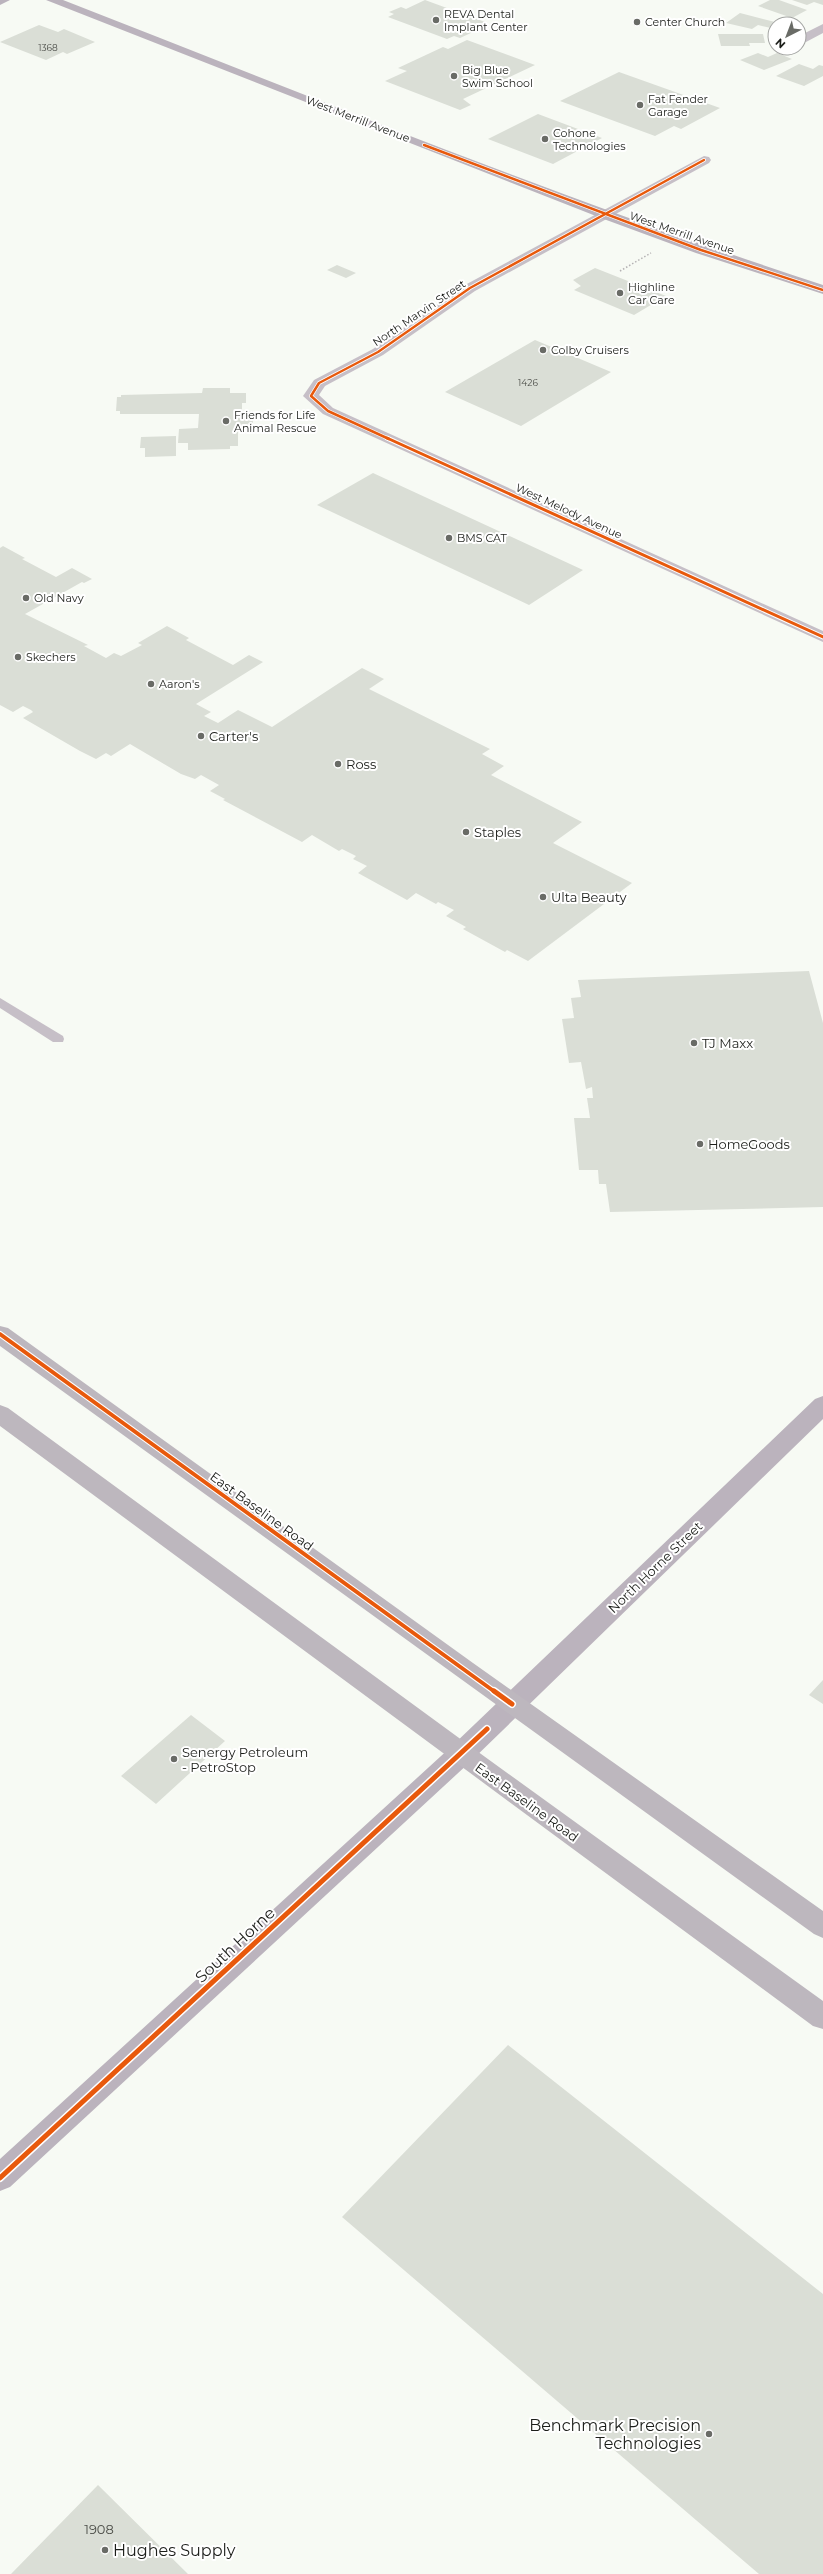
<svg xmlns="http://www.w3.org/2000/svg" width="823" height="2574" font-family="Montserrat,sans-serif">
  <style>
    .building { fill: #daded6 }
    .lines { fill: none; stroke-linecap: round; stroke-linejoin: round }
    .path { stroke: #b5b2b4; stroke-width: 1.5; stroke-dasharray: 1.5 2; stroke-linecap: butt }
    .lane { fill: #c6bfc7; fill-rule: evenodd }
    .street { fill: #c6bfc7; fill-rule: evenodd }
    .secondary { fill: #bbb3bd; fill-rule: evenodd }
    .primary { fill: #bdb7be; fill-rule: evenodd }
    .cycleway-far3-casing { stroke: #fff; stroke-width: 4 }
    .cycleway-far2-casing { stroke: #fff; stroke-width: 5 }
    .cycleway-far1-casing { stroke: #fff; stroke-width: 6 }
    .cycleway-casing { stroke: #fff; stroke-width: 8 }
    .cycleway-far3 { stroke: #e8590c; stroke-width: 2.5 }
    .cycleway-far2 { stroke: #e8590c; stroke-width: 3 }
    .cycleway-far1 { stroke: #e8590c; stroke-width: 4 }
    .cycleway { stroke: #e8590c; stroke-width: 5 }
    .poi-dot { fill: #696b66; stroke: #fff; stroke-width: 1.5 }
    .labels { text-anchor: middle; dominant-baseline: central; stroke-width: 4; stroke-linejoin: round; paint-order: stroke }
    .far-number-label { font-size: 9px; fill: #4c4e49 }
    .far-poi-label { font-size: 11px; fill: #1c1e1a; stroke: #fff; text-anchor: start }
    .far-street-label { font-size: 11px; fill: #1c1e1a; stroke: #fff }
    .poi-label { font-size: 13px; fill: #1c1e1a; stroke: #fff; text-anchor: start }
    .street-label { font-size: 13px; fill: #1c1e1a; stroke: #fff }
    .near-number-label { font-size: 13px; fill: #4c4e49 }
    .near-street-label { font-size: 16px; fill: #1c1e1a; stroke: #fff }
    .near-poi-label { font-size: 16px; fill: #1c1e1a; stroke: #fff; text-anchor: end }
  </style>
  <rect width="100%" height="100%" fill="#f7faf4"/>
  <path class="building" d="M425,0L485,22L467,30L473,32L460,38L454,36L447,39L388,17L394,14L389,12L401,7L406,9Z
    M770,0H779L807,10L792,18L758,6Z
    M792,0H823V5L814,2L807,5Z
    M740,13L779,23L771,28L758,25L752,29L726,23Z
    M39,25L58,32L64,29L95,42L67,54L63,52L46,60L0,42Z
    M718,34H763L765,43H749L750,46H721Z
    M467,40L535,65L463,99L471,105L460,110L385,81L407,71L398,68L443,47L448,49Z
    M758,53L768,57L777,53L792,59L764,70L740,60Z
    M799,64L813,69L819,65L823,66V76L804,86L776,76Z
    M619,72L720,108L681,129L674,126L655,136L560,101Z
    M538,114L602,138L553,164L488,139Z
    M337,265L356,273L346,278L327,270Z
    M595,268L666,296L634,315L574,290L581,286L573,280Z
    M535,340L611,372L521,426L445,392Z
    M203,388H230V393H246V403H242V411H253V432H238V446H230V449L188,450V443H178L179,429L198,428L199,414H120V411H116L117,397H121V395L202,393Z
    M176,436V456L145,457V448H140L141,437Z
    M373,473L583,570L529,605L317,505Z
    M3,546L25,558L22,559L56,577L72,568L92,579L84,583L82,582L25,614L88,645L84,646L106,658L114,653L121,656L142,645L138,643L167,626L189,638L186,640L233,665L249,655L263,662L196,704L211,712L204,716L218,723L238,710L272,727L362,668L384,679L369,689L490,749L482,754L504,766L491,775L582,822L553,843L632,883L528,961L507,950L505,952L463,929L466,927L446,916L454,910L438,902L436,904L416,893L407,900L358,873L367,866L353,859L356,856L342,849L339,851L312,835L302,842L223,800L225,799L210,791L219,785L201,775L195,779L181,774L130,744L111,756L106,753L96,759L80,751L23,718L33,712L31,710L23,706L13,712L0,705V548Z
    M809,971L823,1023V1207L610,1212L606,1184H599L598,1170H579L574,1118H590L587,1098H593L592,1087L586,1089L581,1062L569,1063L562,1019L574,1018L571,998L581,997L578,980Z
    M823,1680V1704L809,1695Z
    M191,1715L225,1741L156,1804L121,1776Z
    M508,2045L823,2294V2574H759L342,2217Z
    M98,2485L188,2574H11Z"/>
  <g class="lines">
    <path class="path" d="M620,271L651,253"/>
    <path class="lane" d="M0,998L63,1036L64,1039L63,1042H53L0,1008Z"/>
    <path class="street" d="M823,24V33L806,42H799V36Z
      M704,156L709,157L711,160L709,163L475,291L383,355L325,386L319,395L333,408L823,631V642L323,414L303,396L314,380L373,349L465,285Z"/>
    <path class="secondary" d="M0,0H10L0,5Z
      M46,0H63C315,98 566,201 823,285V294L696,253L601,218Z
      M823,1396V1419L470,1762L10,2187L0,2191V2159L452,1746L815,1399Z"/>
    <path class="primary" d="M0,1326L8,1328L473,1663L823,1911V1938L814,1934L0,1346Z
      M0,1405L8,1408L470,1746L823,2001V2029L813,2026L0,1426Z"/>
    <g class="cycleway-far3-casing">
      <path id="cycleway-far3" d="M424,145L701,250L823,290
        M389,439L328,411L311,396L319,383L378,352L470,288L704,160"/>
    </g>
    <g class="cycleway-far2-casing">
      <path id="cycleway-far2" d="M387,438L823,637"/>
    </g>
    <g class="cycleway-far1-casing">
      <path id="cycleway-far1" d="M0,1334L495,1692"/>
    </g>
    <g class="cycleway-casing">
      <path id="cycleway" d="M494,1691L512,1704
        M0,2178L487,1729"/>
    </g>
    <use href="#cycleway-far3" class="cycleway-far3"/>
    <use href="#cycleway-far2" class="cycleway-far2"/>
    <use href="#cycleway-far1" class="cycleway-far1"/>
    <use href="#cycleway" class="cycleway"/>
  </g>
  <g class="poi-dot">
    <circle cx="436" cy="20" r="4"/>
    <circle cx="637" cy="22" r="4"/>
    <circle cx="454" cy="76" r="4"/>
    <circle cx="640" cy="105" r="4"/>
    <circle cx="545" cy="139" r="4"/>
    <circle cx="620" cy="293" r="4"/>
    <circle cx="543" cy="350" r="4"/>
    <circle cx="226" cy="421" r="4"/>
    <circle cx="449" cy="538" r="4"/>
    <circle cx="26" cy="598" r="4"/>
    <circle cx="18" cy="657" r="4"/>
    <circle cx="151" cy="684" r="4"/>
    <circle cx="201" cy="736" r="4"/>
    <circle cx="338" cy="764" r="4"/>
    <circle cx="466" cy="832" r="4"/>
    <circle cx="543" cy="897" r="4"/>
    <circle cx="694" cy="1043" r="4"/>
    <circle cx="700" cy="1144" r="4"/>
    <circle cx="174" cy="1759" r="4"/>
    <circle cx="709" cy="2434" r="4"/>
    <circle cx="105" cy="2550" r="4"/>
  </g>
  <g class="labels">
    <g class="far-number-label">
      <text x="48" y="47">1368</text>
      <text x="528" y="382">1426</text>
    </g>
    <g class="far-poi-label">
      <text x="444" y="14">REVA Dental<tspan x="444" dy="13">Implant Center</tspan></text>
      <text x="645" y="22">Center Church</text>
      <text x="462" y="70">Big Blue<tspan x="462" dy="13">Swim School</tspan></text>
      <text x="648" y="99">Fat Fender<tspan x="648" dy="13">Garage</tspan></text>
      <text x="553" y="133">Cohone<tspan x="553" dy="13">Technologies</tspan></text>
      <text x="628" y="287">Highline<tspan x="628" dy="13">Car Care</tspan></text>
      <text x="551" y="350">Colby Cruisers</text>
      <text x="234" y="415">Friends for Life<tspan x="234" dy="13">Animal Rescue</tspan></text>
      <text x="457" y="538">BMS CAT</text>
      <text x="34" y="598">Old Navy</text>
      <text x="26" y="657">Skechers</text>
      <text x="159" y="684">Aaron's</text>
    </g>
    <g class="far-street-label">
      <text transform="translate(358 119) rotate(21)">West Merrill Avenue</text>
      <text transform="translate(682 233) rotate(19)">West Merrill Avenue</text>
      <text transform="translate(419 313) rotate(-34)">North Marvin Street</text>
      <text transform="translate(569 511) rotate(25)">West Melody Avenue</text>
    </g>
    <g class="poi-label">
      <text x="209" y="736">Carter's</text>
      <text x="346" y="764">Ross</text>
      <text x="474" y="832">Staples</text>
      <text x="551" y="897">Ulta Beauty</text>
      <text x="702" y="1043">TJ Maxx</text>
      <text x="708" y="1144">HomeGoods</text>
      <text x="182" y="1752">Senergy Petroleum<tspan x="182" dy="15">- PetroStop</tspan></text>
    </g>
    <g class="street-label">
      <text transform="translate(262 1511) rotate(36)">East Baseline Road</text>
      <text transform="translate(655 1567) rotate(-44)">North Horne Street</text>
      <text transform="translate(527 1802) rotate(36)">East Baseline Road</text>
    </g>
    <g class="near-number-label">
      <text x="99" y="2529">1908</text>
    </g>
    <g class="near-street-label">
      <text transform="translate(235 1945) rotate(-43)">South Horne</text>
    </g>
    <g class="near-poi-label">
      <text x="701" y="2425">Benchmark Precision<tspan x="701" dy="18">Technologies</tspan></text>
      <text x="113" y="2550" text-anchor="start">Hughes Supply</text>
    </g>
  </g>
  <g transform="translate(787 36) rotate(222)"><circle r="19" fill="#ffffff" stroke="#a4a5a3"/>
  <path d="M0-3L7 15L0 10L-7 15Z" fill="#696b66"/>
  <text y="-6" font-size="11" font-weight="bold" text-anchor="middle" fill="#1c1e1a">N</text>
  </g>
</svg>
